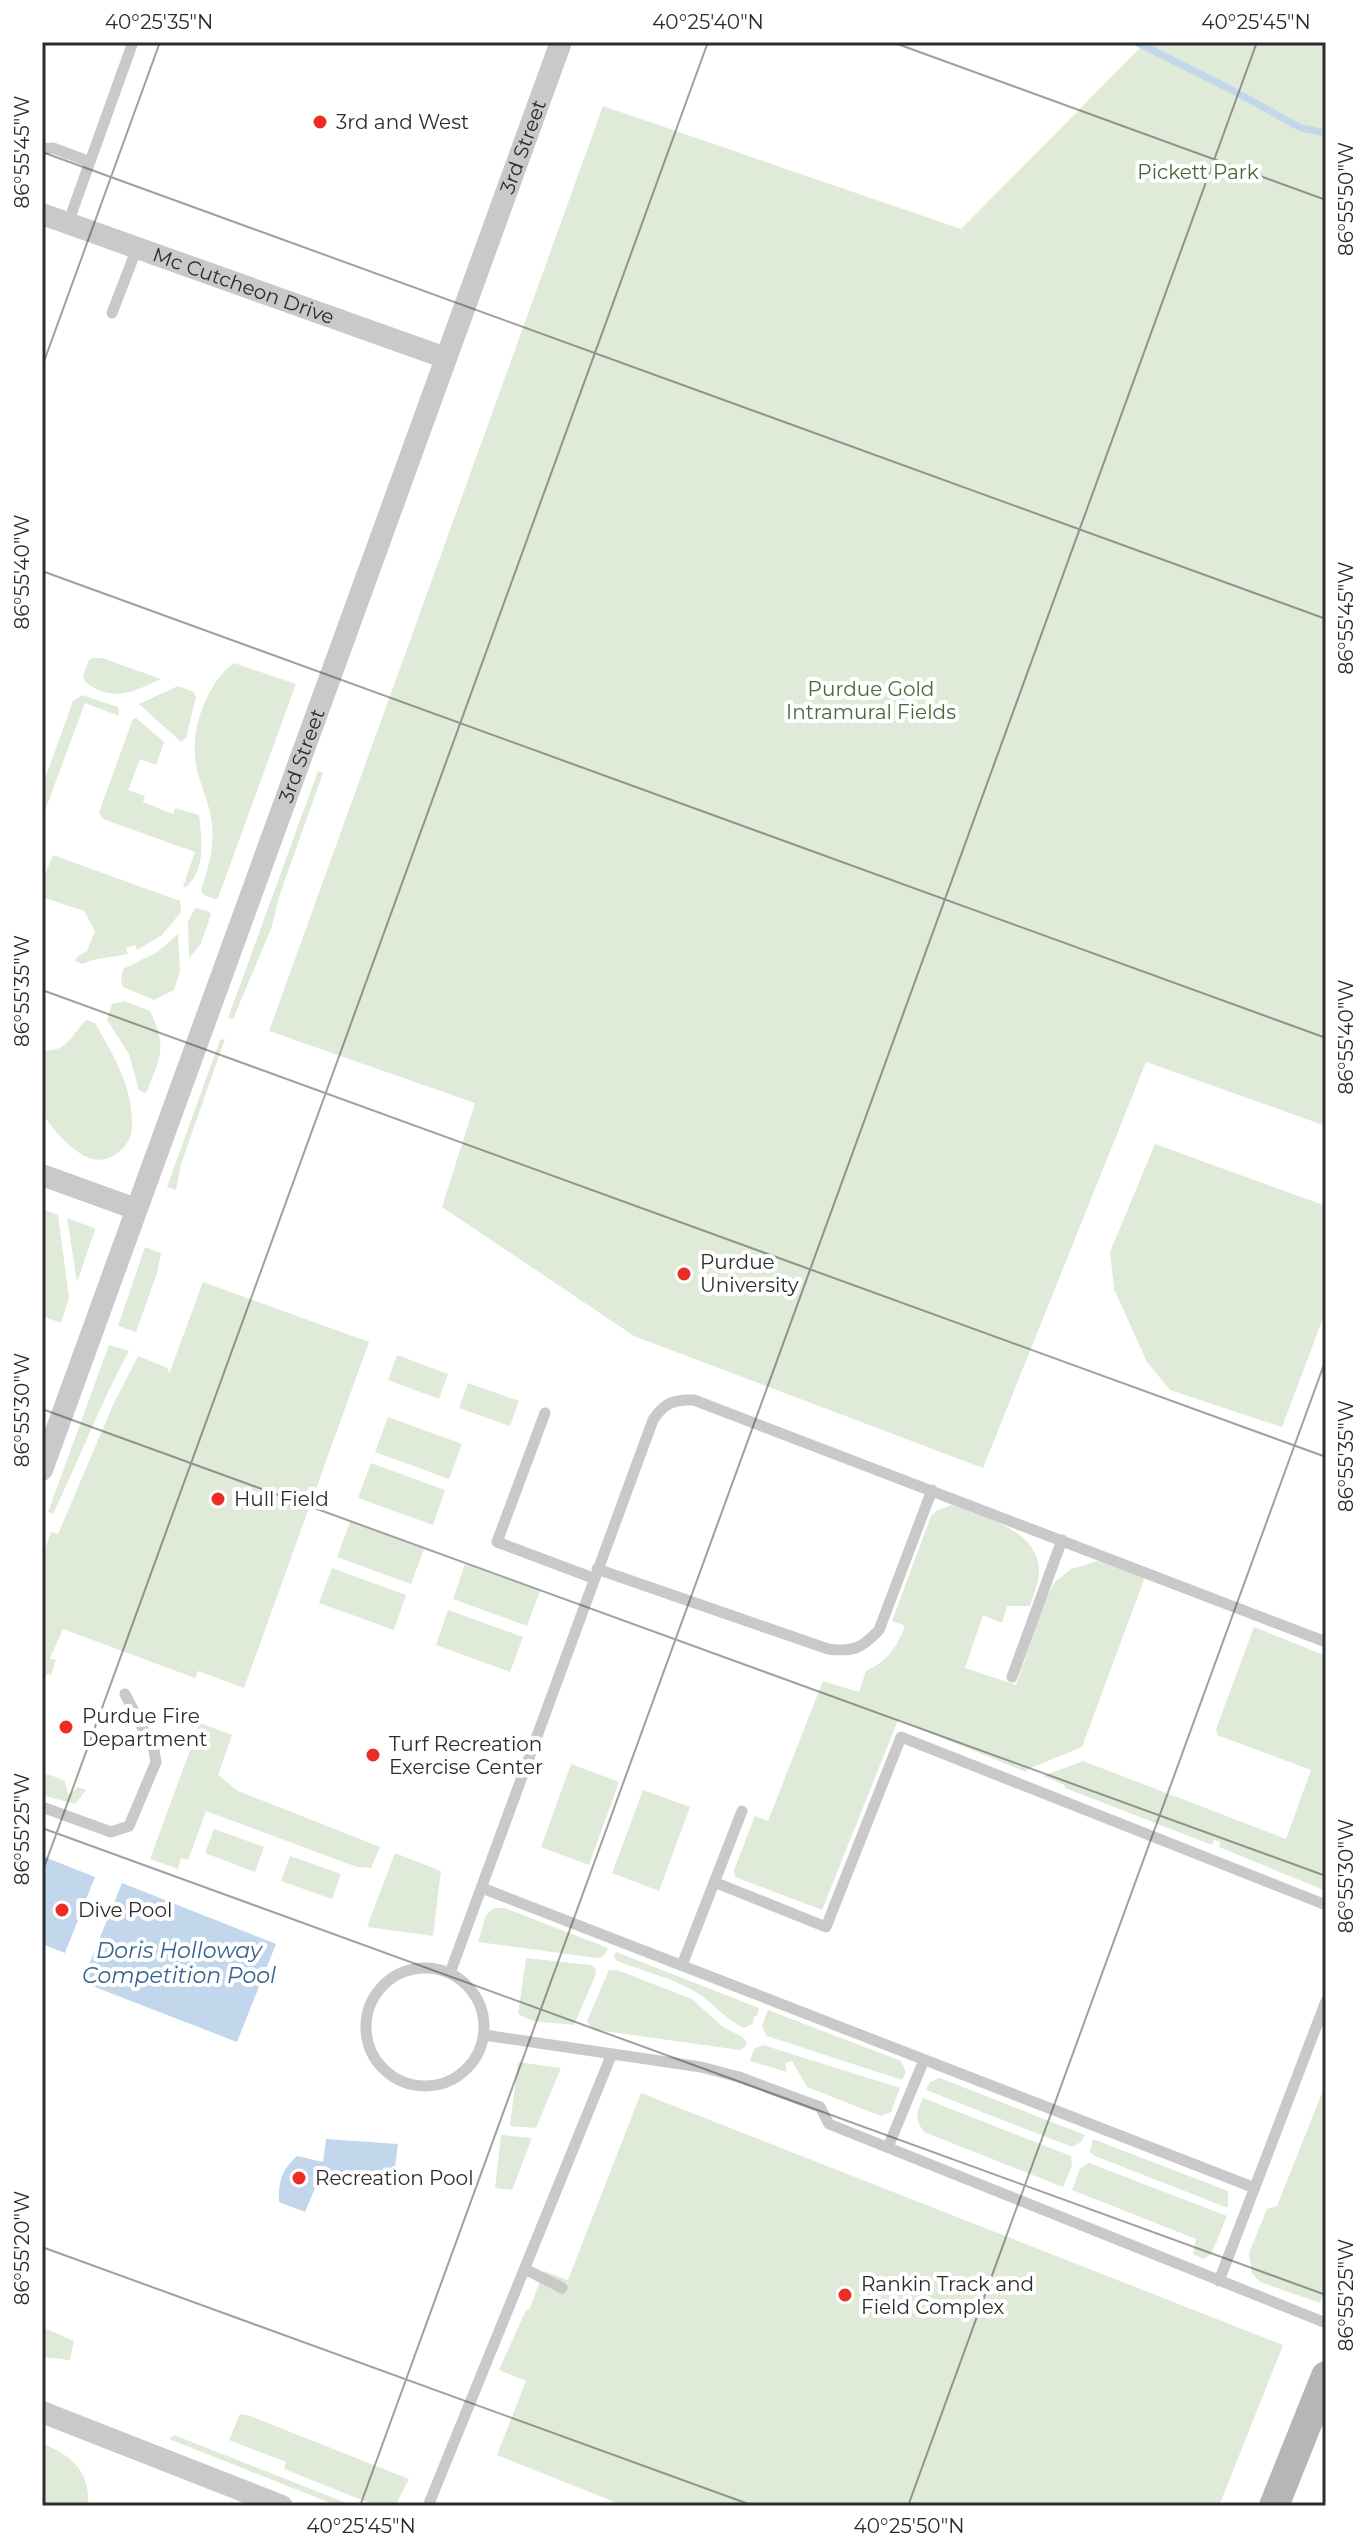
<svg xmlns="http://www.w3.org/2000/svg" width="1368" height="2548" font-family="Montserrat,sans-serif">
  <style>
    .green { fill: #dfead8 }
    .water { fill: #c2d7ec }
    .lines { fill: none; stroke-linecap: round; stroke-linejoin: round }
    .stream { stroke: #c2d7ec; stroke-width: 7 }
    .lane { stroke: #c9c9c9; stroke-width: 11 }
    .street { stroke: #c9c9c9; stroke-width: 22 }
    .secondary { stroke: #b6b6b6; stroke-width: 30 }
    .ticks { fill: none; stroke: #2c2c2c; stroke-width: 2; stroke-opacity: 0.45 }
    .poi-dot { fill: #ec2d24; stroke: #fff; stroke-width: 3 }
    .labels { text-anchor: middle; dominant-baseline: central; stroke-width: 8; stroke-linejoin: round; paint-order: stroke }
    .poi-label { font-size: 20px; fill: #2c2c2c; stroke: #fff; text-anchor: start }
    .street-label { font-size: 20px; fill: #2c2c2c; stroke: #fff }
    .park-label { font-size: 20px; fill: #496838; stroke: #fff }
    .water-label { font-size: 22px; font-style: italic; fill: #376390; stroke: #fff }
    .neatline { fill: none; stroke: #2c2c2c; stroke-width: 3 }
    .ticks-label { font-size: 20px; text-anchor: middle; fill: #2c2c2c }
  </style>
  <rect width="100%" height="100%" fill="#fff"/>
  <path class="green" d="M1146,42H1326V1126L1146,1062L983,1468L634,1336L442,1207L475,1103L269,1031L603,106L961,229Z
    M94,658H102L161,679C133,692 113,703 85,682L83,675L89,660Z
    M234,663L296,684L218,898L215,899L204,895L201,890C209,867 214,848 212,824C210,803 199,784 196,764C190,730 206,684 234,663Z
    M178,686L194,692L196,697L186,738L181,742L139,704Z
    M82,695L118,707L119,716L85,703L43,816L42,787L73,701Z
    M136,718L164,742L156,765L140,759L128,790L145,796L143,802L173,814L175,808L199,815C202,838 206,871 186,887H183L195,852L103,819L99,812L133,719Z
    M318,771L323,773L280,894L271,929L233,1019L228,1018Z
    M53,855L180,901L181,912L162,935L137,950L135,945L126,948L128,954C114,958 94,957 83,964L75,961L77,957L87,951L95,931L84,911L42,897V874L46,872Z
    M195,908L210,912L211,915L200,945L189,958L188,922Z
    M178,934L180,971L174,990L154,1000L123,987L121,982L123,969L157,952Z
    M124,1001L150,1011C167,1047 161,1055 147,1091L144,1093L139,1090L129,1054L107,1020L112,1004Z
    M86,1020L95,1023C114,1056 137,1094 131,1134C129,1142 123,1150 116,1154C89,1175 56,1134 42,1113V1051C70,1051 70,1036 86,1020Z
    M225,1039L181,1164L176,1190L167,1187L220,1040Z
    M1155,1144L1326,1206V1310L1282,1427L1170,1390L1147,1362L1114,1289L1110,1252Z
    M42,1209L58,1215L69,1298L61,1323L42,1316Z
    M67,1218L94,1228L95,1230L77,1282Z
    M145,1247L161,1253L157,1273L136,1332L118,1326Z
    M203,1282L369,1342L244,1688L198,1671L195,1678L63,1629L50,1658L56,1660L51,1675L47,1674L45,1679L42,1678V1557L51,1532L58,1534L113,1405L138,1356L168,1368L169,1374Z
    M109,1345L129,1351C100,1404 79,1460 53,1514L48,1512Z
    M397,1355L448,1374L439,1399L388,1380Z
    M468,1383L519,1401L510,1426L459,1408Z
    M388,1417L462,1444L449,1479L375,1452Z
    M371,1463L445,1490L433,1525L358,1498Z
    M952,1505C984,1518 1042,1530 1039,1575C1038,1585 1033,1596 1030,1606H1007L1002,1623L983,1615L965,1668L1016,1685L1047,1596L1055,1582L1071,1569L1098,1561L1145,1577L1082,1747L1028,1769L1026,1772L898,1720L822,1910L735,1877L734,1870L755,1816L768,1821L823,1681L859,1692L866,1671C888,1661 896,1648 905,1626L892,1621L931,1516L938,1510Z
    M350,1522L424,1549L411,1584L337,1557Z
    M465,1564L540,1591L527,1626L453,1599Z
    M332,1568L406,1595L394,1630L319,1603Z
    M448,1610L523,1637L510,1672L436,1645Z
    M1254,1627L1326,1656V1891L1219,1847L1220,1842L1214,1840L1212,1845L1065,1788L1064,1785L1043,1776L1083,1761L1286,1839L1311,1770L1217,1735L1216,1729Z
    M200,1723L232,1735L218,1775L238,1791L380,1847L371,1868L357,1867L206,1811L188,1860L181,1858L178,1869L150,1859Z
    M571,1764L619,1782L589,1865L541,1847Z
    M48,1774L65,1781L68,1795L78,1787L86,1790L75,1804L42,1795V1778Z
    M643,1790L690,1807L659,1891L612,1873Z
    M214,1829L264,1847L255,1872L205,1853Z
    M395,1853L441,1871L433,1936L367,1927Z
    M290,1856L341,1874L332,1899L281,1881Z
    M494,1908H505L608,1948L603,1957L597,1958L478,1942L486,1915Z
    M616,1952L759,2008L757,2016H754L753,2024L744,2028C726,2020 715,2005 699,1994C675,1979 644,1971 617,1961L614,1957Z
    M526,1958L591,1965L595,1968L596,1974L574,2025L533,2021L518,2014Z
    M609,1970H617L692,1999L723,2027L743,2037L747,2043L744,2048L740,2050L596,2030L590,2026L587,2021Z
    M768,2010L901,2061L906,2072L902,2080L767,2036L762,2026Z
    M763,2045L900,2088L891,2112L881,2116L807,2087L792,2061L785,2063L787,2072L750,2061L754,2049Z
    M518,2062L561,2068L536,2128L510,2126Z
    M940,2078L1085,2135L1081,2142L1072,2147L926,2090L930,2082Z
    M1326,2083V2288L1320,2303L1260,2282L1252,2273L1249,2253L1267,2209L1277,2206Z
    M641,2093L1283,2345L1219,2506H625L497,2455L526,2381L499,2370L526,2310H529L544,2271L568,2280Z
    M923,2098L1071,2156L1072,2166L1063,2187L924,2132C914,2119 917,2112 923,2098Z
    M501,2135L532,2138L512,2190L495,2188Z
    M1093,2139L1228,2191V2208L1095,2156L1090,2152Z
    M1089,2163L1227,2216L1216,2243L1210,2255L1203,2259L1193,2254L1196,2239L1072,2190L1080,2168Z
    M42,2327L74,2341L70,2360L42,2357Z
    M240,2414L248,2415L409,2479L395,2506H377L284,2469L286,2462L229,2440Z
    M174,2435L354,2506H338L169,2439Z
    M42,2443C71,2456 90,2470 88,2504L42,2506Z"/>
  <path class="water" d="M42,1856L95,1877L65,1953L42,1944Z
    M122,1883L276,1944L237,2042L82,1982Z
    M326,2139L398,2144L393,2182L321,2174L305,2212L279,2202C278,2182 282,2169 297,2156L323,2162Z"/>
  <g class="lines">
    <path class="stream" d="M1136,42L1230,89L1301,128L1326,133"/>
    <path class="lane" d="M42,149L53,148L90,162
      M68,223L133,42
      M112,313L137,248
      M545,1413L497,1542L593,1578
      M597,1569L828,1649C853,1652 861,1649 879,1630L932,1490
      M1012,1677L1062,1540
      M42,1807L111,1832L129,1826L156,1762L154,1750L125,1694
      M714,1882L826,1927L901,1737L1326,1905
      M482,1888L1255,2188
      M682,1965L742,1811
      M366 2027a59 59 0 1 1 118 0a59 59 0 1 1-118 0Z
      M450,1973L653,1420C664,1403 674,1399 694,1400L1326,1642
      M484,2035L701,2067L739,2077L820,2107L829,2124L1326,2323
      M888,2147L924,2060
      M525,2269L562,2288
      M1219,2281L1326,2001
      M428,2506L611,2056"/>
    <g class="street">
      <path id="s1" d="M42,214L446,358"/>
      <path d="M42,1175L136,1209"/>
      <path id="s2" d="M42,1470L561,42"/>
      <path d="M42,2412L282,2506"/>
    </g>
    <path class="secondary" d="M1274,2506L1326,2376"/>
  </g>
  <path class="ticks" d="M892,42L1326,200M42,152L1326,619M42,367L160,42M42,571L1326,1038M42,990L1326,1457M42,1409L1326,1876M42,1828L1326,2295M42,1873L708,42M42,2247L754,2506M360,2506L1257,42M908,2506L1326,1359"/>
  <g class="poi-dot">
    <circle cx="320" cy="122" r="8"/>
    <circle cx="684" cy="1274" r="8"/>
    <circle cx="218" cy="1499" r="8"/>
    <circle cx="66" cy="1727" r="8"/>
    <circle cx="373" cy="1755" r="8"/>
    <circle cx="62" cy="1910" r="8"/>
    <circle cx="299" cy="2178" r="8"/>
    <circle cx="845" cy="2295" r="8"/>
  </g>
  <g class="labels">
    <g class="poi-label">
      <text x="336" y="122">3rd and West</text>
      <text x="700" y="1262">Purdue<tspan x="700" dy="23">University</tspan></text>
      <text x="234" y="1499">Hull Field</text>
      <text x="82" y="1716">Purdue Fire<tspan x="82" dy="23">Department</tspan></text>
      <text x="389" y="1744">Turf Recreation<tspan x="389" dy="23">Exercise Center</tspan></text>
      <text x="78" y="1910">Dive Pool</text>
      <text x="315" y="2178">Recreation Pool</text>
      <text x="861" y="2284">Rankin Track and<tspan x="861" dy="23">Field Complex</tspan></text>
    </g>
    <g class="street-label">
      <text stroke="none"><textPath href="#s2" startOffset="1408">3rd Street</textPath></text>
      <text stroke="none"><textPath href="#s1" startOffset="214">Mc Cutcheon Drive</textPath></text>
      <text stroke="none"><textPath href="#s2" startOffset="760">3rd Street</textPath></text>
    </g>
    <g class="park-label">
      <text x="1198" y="172">Pickett Park</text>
      <text x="871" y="689">Purdue Gold<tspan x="871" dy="23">Intramural Fields</tspan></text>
    </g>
    <g class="water-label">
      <text x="179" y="1950">Doris Holloway<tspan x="179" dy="25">Competition Pool</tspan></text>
    </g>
  </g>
  <rect width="1368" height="2548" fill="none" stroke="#ffffff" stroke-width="88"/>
  <rect x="44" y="44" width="1280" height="2460" class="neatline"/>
  <g class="ticks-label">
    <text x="159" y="29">40°25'35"N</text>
    <text x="708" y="29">40°25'40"N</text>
    <text x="1256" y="29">40°25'45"N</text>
    <text transform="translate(22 152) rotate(-90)" y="7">86°55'45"W</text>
    <text transform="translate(1346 199) rotate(-90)" y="7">86°55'50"W</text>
    <text transform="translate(22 572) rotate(-90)" y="7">86°55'40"W</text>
    <text transform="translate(1346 618) rotate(-90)" y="7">86°55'45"W</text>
    <text transform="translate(22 991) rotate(-90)" y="7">86°55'35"W</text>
    <text transform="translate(1346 1037) rotate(-90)" y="7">86°55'40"W</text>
    <text transform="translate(22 1410) rotate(-90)" y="7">86°55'30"W</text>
    <text transform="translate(1346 1456) rotate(-90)" y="7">86°55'35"W</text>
    <text transform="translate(22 1829) rotate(-90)" y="7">86°55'25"W</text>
    <text transform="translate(1346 1876) rotate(-90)" y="7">86°55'30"W</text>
    <text transform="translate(22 2248) rotate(-90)" y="7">86°55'20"W</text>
    <text transform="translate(1346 2295) rotate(-90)" y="7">86°55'25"W</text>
    <text x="361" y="2533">40°25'45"N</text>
    <text x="909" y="2533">40°25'50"N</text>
  </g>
</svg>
